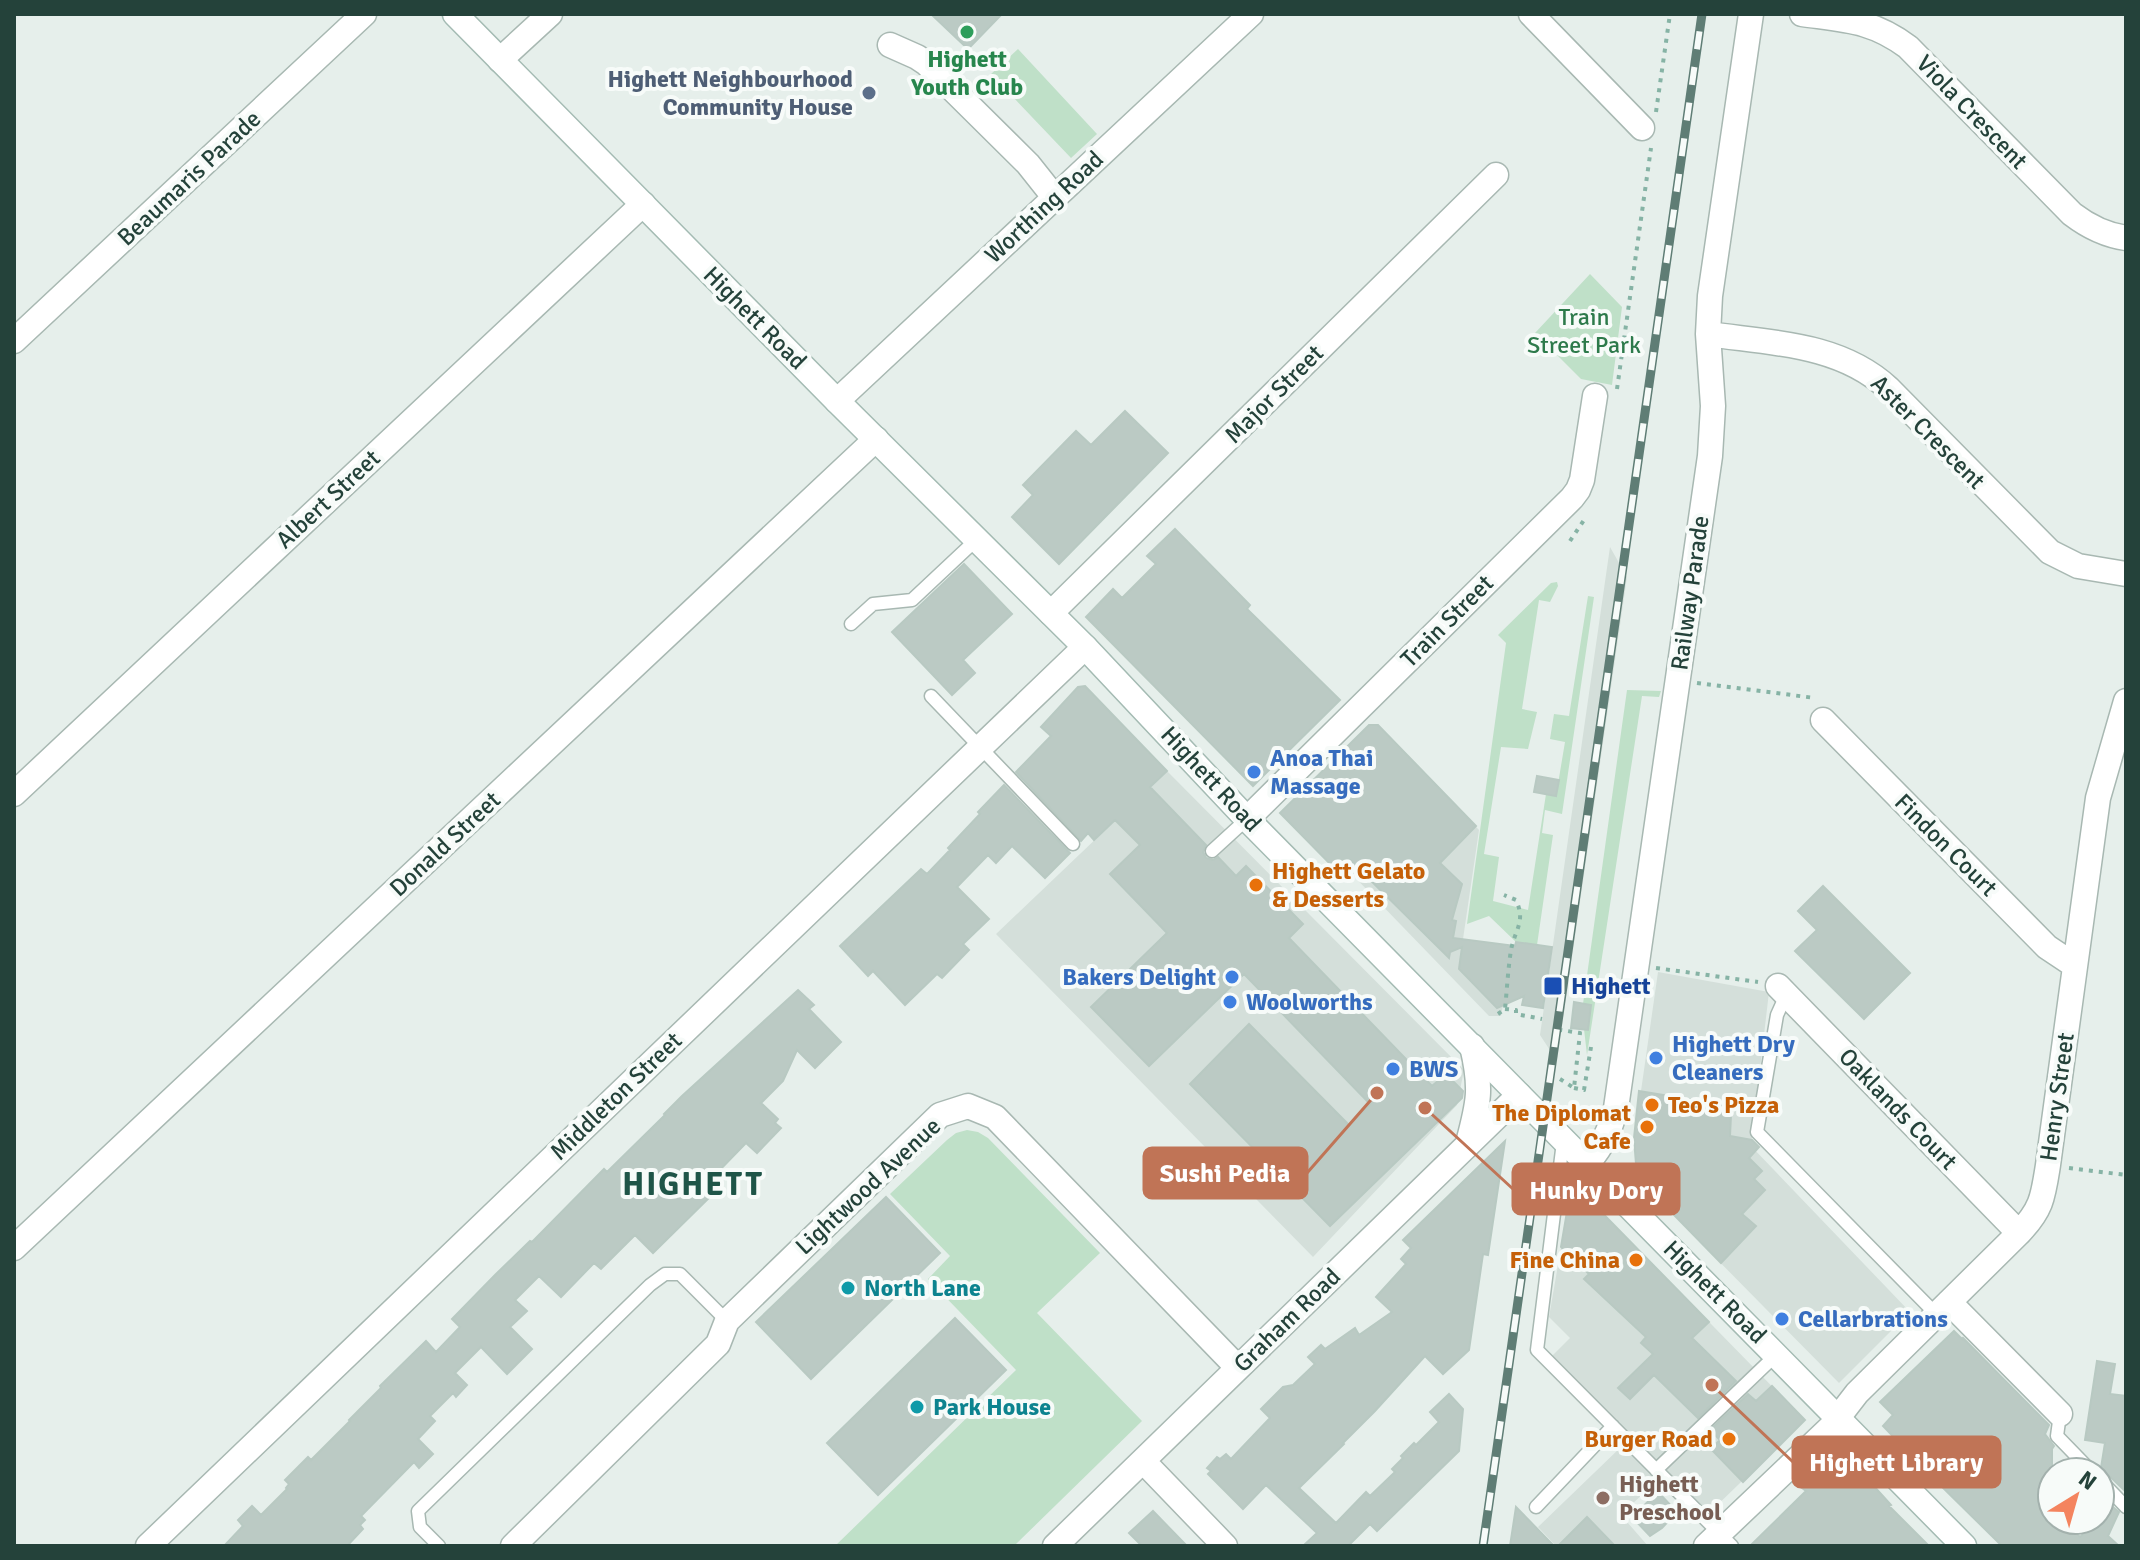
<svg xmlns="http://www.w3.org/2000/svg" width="2140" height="1560" font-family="Signika,sans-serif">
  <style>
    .built { fill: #d4dfda }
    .green { fill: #bfe0c8 }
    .building { fill: #bbcac4; stroke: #b8c9c2; stroke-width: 2 }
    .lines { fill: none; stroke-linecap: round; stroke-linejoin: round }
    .lane-casing { stroke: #a8b8b2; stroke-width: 15 }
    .street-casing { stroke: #a8b8b2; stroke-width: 27 }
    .secondary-casing { stroke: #a4bbb3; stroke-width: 27 }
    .path { stroke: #86b3a5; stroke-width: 4; stroke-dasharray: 4 6; stroke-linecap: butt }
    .lane { stroke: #fff; stroke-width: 12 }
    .street { stroke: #fff; stroke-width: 24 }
    .secondary { stroke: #fff; stroke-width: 24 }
    .rail-casing { stroke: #5f7d75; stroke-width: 9 }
    .rail { stroke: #f7fbf9; stroke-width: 6; stroke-dasharray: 18; stroke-linecap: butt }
    .leisure-dot { fill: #2e9e5b; stroke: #f7fbf9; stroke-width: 3 }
    .service-dot { fill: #5c6f8a; stroke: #f7fbf9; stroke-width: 3 }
    .shop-dot { fill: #3f7fe0; stroke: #f7fbf9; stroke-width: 3 }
    .food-dot { fill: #e8710a; stroke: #f7fbf9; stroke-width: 3 }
    .transit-dot { fill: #1a4fb4; stroke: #f7fbf9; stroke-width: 3 }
    .culture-dot { fill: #0f9aa8; stroke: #f7fbf9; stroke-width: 3 }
    .education-dot { fill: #8d6e63; stroke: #f7fbf9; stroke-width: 3 }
    .labels { text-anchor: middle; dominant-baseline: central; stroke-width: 8; stroke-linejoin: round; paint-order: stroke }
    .leisure-label { font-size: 24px; font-weight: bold; fill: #27864d; stroke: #f7fbf9 }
    .service-label { font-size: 24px; font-weight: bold; fill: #4e5e75; stroke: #f7fbf9; text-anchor: end }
    .street-label { font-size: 24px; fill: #24423a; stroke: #f7fbf9 }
    .park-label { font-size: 24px; fill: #2d7a4b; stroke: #f7fbf9 }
    .shop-label { font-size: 24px; font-weight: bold; fill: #366cbe; stroke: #f7fbf9; text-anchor: start }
    .food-label { font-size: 24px; font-weight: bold; fill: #c56008; stroke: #f7fbf9; text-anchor: end }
    .transit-label { font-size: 24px; font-weight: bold; fill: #164399; stroke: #f7fbf9; text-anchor: start }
    .culture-label { font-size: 24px; font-weight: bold; fill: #0d838f; stroke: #f7fbf9; text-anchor: start }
    .education-label { font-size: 24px; font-weight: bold; fill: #785e54; stroke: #f7fbf9; text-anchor: start }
    .district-label { font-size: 32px; font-weight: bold; letter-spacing: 2px; fill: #1f5548; stroke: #f7fbf9 }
    .leader { fill: none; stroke: #c07456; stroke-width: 3 }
    .callout-dot { fill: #c07456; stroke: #f7fbf9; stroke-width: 3 }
    .callout { fill: #c07456; stroke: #c07456; stroke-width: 3 }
    .callout-label { font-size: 26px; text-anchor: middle; font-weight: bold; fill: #fff }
  </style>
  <rect width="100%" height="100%" fill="#e6efeb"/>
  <path class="built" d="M1610,547L1627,577L1557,1061L1540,1035Z
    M1167,771L1464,1070L1457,1105L1313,1257L996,934Z
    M1433,781L1479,830L1463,939L1504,945L1503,1005L1501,1016H1489L1343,865Z
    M1658,972L1769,992L1751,1146L1910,1312L1839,1383L1695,1237L1637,1169L1634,1138L1639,1093L1641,1091Z
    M1578,1188L1805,1420L1707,1515L1552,1356L1570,1338L1549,1317L1571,1190Z
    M1622,1446L1657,1480L1621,1515L1648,1546H1556L1538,1527Z"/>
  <path class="green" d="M1018,49L1097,134L1071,158L991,74Z
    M1590,274L1622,307L1612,385L1581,379L1535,333Z
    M1557,582L1558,586L1550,602L1539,600L1522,709L1537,712L1528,749L1501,747L1484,854L1499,857L1493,901L1528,910L1546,794L1556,796L1565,742L1550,739L1554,714L1569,716L1588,596L1594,597L1562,814L1545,810L1542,833L1553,835L1537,945L1516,942L1489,916L1467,924L1506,643L1498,635L1551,583Z
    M1627,690L1661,691L1659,697L1642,696L1587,1055L1584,1029L1591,1005L1583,1004Z
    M967,1130L978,1132L988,1138L1100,1253L1037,1313L1142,1421L1014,1546H835L1016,1370L928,1279L950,1256L890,1194L947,1140L956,1133Z"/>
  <path class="building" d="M931,14H1002L968,49Z
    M1125,411L1168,453L1059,564L1012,517L1033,495L1023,485L1076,431L1091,445Z
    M1175,529L1250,605L1247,609L1340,700L1253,786L1086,617L1113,589L1122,598L1156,564L1147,556Z
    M964,564L1012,614L963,660L975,673L952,695L892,632Z
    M1085,686L1167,771L1150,787L1206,845L1203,852L1206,858L1213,860L1218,857L1236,876L1246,866L1303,924L1289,938L1432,1086L1446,1074L1463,1091L1462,1098L1330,1226L1190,1084L1249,1024L1349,1125L1370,1104L1244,974L1149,1066L1091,1007L1167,933L1110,874L1140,845L1115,820L1094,840L1088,833L1081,841L1016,772L1051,736L1041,727L1078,687Z
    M1369,725H1378L1476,826L1440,863L1462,884L1452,920L1456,921L1453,938L1515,946L1516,942L1552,947L1543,1008L1522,1005L1524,996L1497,1008L1459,969L1462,947L1450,952L1449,958L1350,860L1336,870L1280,813Z
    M1537,776L1559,780L1556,796L1534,792Z
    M1004,785L1070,853L1045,878L1012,846L996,863L988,855L957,887L989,919L963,944L969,950L942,978L937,974L905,1005L873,971L868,976L840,946L921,869L927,874L950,850L948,848L980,814L978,812Z
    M1823,886L1910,973L1864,1019L1795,951L1817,930L1798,911Z
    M798,990L814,1005L809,1009L841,1042L815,1068L797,1050L783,1081L761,1103L778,1119L775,1123L781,1128L757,1153L746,1143L711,1179L720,1187L653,1253L635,1235L601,1269L594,1263L561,1297L539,1276L515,1300L527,1311L510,1327L532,1349L507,1374L481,1347L455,1373L467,1385L456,1397L453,1393L430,1416L435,1421L418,1439L433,1454L419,1468L414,1462L361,1516L365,1520L360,1525L363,1529L347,1546H224L243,1526L238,1520L252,1506L261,1515L287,1489L286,1488L289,1484L285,1480L308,1457L311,1460L350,1421L349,1420L381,1388L380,1386L426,1341L436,1352L460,1327L452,1319L496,1274L530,1241L532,1242L604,1169L607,1172L665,1115L664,1114L682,1096Z
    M1574,1002L1591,1005L1588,1030L1571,1028Z
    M1639,1091L1725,1105V1114L1731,1115L1730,1136L1752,1140L1759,1147L1749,1158L1762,1171L1754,1179L1765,1190L1742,1214L1756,1226L1721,1263L1637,1177L1634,1138Z
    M1505,1141L1488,1255L1483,1254L1469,1350L1443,1374L1425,1356L1375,1411L1343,1443L1344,1444L1299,1488L1336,1523L1366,1492L1370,1496L1395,1472L1392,1469L1403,1458L1401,1456L1414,1443L1416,1445L1439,1422L1430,1412L1449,1394L1463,1409L1459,1451L1377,1531L1370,1524L1348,1546H1303L1317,1533L1266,1485L1243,1509L1208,1474L1211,1471L1207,1468L1217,1457L1220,1459L1226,1454L1231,1459L1270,1418L1261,1409L1283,1387L1293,1385L1315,1364L1308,1357L1321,1345L1325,1349L1355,1328L1359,1335L1392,1312L1376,1297L1406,1264L1401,1259L1411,1248L1403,1240Z
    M1572,1182L1709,1322L1692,1338L1736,1381L1698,1418L1654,1375L1630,1399L1618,1388L1653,1354L1641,1343L1646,1337L1584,1279L1589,1274L1561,1247Z
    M886,1197L940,1253L811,1379L756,1322Z
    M955,1318L1006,1370L878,1495L827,1443Z
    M1954,1331L1962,1339L1963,1338L2049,1425L2045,1434L2054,1446L2052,1449V1520H2062L2080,1537L2113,1507L2119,1512L2108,1536L2119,1546H2002L1930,1475L1883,1426L1893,1415L1880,1402Z
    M2097,1361L2115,1364L2110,1394L2126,1396V1492L2101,1468L2105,1443L2085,1440Z
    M1772,1386L1805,1420L1743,1482L1711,1449L1720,1440L1710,1430L1748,1394L1756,1401Z
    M1835,1457H1841L1853,1463L1891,1505L1889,1506L1929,1546H1750L1806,1491L1802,1488Z
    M1658,1492L1677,1512L1662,1528L1650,1536L1632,1517Z
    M1516,1507L1554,1546H1510Z
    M1153,1511L1187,1546H1142L1129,1533Z
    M1587,1517L1615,1546H1558Z"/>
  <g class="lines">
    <g class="lane-casing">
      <path id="lane" d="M851,624L873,604L912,600L976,540
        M931,696L1073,844
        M1212,851L1247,819
        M1786,995L1777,1015L1757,1132L1936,1314
        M1563,1142L1537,1350L1732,1546
        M2060,1414L2057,1436L2092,1472
        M1656,1470L1777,1354
        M2100,1480L2126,1507
        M1536,1507L1613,1426
        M439,1546L420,1527L418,1511L650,1285L665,1274H680L727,1321"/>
    </g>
    <g class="street-casing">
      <path id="street" d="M1531,14L1642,128
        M1802,14C1845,20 1872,20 1908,47L2072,214C2089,227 2105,235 2126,238
        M890,45L917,57L926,63L1028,164L1055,198
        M500,60L550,14
        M1708,334C1770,343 1839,343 1888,388L2050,552L2078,566L2126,574
        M14,341L364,14
        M837,401L1251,14
        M1051,613L1496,175
        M1823,720L2047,947L2074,965
        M14,794L643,204
        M1247,819L1572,498L1578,490L1582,480L1595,396
        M1778,986L2019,1233
        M1468,1143C1479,1102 1482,1088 1472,1046
        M1588,1163C1603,1145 1610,1130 1616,1108L1710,456L1713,406L1708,334L1710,296L1751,14
        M14,1248L876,439
        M1949,1302L2060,1414
        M1143,1461L1225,1546
        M148,1546L1085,647
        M513,1546L718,1344L727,1321L940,1115L968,1106L995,1117L1238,1368
        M1055,1546L1519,1095
        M1706,1546L1830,1428L1857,1393L2019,1233C2042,1209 2043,1197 2048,1165L2098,798L2126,701"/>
    </g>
    <g class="secondary-casing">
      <path id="secondary" d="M455,14L837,401L1085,647L1247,819L1964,1546"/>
    </g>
    <path class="path" d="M1656,112L1670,14
      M1617,389L1651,148
      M1570,541L1586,517
      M1697,683L1815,698
      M1656,968L1758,982
      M1505,1009L1516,1010V1014L1542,1019
      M1498,1014L1505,1009C1507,989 1508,969 1511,950C1515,929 1526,922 1516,900L1504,895
      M1560,1079L1574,1088L1580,1033L1561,1030
      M1574,1088L1584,1090L1591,1047
      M2069,1168L2126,1175"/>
    <use href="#lane" class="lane"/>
    <use href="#street" class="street"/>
    <use href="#secondary" class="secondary"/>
    <g class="rail-casing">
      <path id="rail" d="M1483,1546L1702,14"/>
    </g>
    <use href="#rail" class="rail"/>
  </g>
  <circle class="leisure-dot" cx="967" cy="32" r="8"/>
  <circle class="service-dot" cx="869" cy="93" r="8"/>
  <g class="shop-dot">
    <circle cx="1254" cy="772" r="8"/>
    <circle cx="1232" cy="977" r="8"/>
    <circle cx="1230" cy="1002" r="8"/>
    <circle cx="1656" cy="1058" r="8"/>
    <circle cx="1393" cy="1069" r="8"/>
    <circle cx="1782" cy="1319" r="8"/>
  </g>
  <g class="food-dot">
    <circle cx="1256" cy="885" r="8"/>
    <circle cx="1652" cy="1105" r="8"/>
    <circle cx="1647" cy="1127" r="8"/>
    <circle cx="1636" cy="1260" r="8"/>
    <circle cx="1729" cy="1439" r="8"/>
  </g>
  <rect class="transit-dot" x="1543" y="976" width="20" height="20" rx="4"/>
  <g class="culture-dot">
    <circle cx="848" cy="1288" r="8"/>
    <circle cx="917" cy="1407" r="8"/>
  </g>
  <circle class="education-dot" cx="1603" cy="1498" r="8"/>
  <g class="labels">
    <g class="leisure-label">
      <text x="967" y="59">Highett<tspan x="967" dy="28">Youth Club</tspan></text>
    </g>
    <g class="service-label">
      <text x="853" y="79">Highett Neighbourhood<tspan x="853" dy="28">Community House</tspan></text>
    </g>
    <g class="street-label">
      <text transform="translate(1972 112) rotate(46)">Viola Crescent</text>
      <text transform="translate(189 178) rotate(-43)">Beaumaris Parade</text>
      <text transform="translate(1044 207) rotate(-43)">Worthing Road</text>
      <text transform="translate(755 318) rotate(45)">Highett Road</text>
      <text transform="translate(1274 394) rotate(-45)">Major Street</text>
      <text transform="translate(1928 432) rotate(45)">Aster Crescent</text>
      <text transform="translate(328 499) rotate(-43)">Albert Street</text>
      <text transform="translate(1690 593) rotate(-82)">Railway Parade</text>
      <text transform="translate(1447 621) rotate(-45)">Train Street</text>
      <text transform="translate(1211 779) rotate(47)">Highett Road</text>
      <text transform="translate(445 844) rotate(-43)">Donald Street</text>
      <text transform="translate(1946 845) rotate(45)">Findon Court</text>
      <text transform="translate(616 1096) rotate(-44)">Middleton Street</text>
      <text transform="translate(2057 1097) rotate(-82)">Henry Street</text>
      <text transform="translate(1898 1109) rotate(46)">Oaklands Court</text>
      <text transform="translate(868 1186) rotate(-43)">Lightwood Avenue</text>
      <text transform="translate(1715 1292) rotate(45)">Highett Road</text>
      <text transform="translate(1287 1320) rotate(-44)">Graham Road</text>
    </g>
    <g class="park-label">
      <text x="1584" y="317">Train<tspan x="1584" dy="28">Street Park</tspan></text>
    </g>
    <g class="shop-label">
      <text x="1270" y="758">Anoa Thai<tspan x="1270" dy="28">Massage</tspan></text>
      <text x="1216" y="977" text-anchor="end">Bakers Delight</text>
      <text x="1246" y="1002">Woolworths</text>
      <text x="1672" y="1044">Highett Dry<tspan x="1672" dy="28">Cleaners</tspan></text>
      <text x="1409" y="1069">BWS</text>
      <text x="1798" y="1319">Cellarbrations</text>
    </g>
    <g class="food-label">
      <text x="1272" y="871" text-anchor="start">Highett Gelato<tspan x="1272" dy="28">&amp; Desserts</tspan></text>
      <text x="1668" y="1105" text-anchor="start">Teo's Pizza</text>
      <text x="1631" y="1113">The Diplomat<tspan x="1631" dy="28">Cafe</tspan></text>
      <text x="1620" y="1260">Fine China</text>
      <text x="1713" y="1439">Burger Road</text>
    </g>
    <g class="transit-label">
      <text x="1571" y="986">Highett</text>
    </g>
    <g class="culture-label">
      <text x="864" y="1288">North Lane</text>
      <text x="933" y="1407">Park House</text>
    </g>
    <g class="education-label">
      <text x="1619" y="1484">Highett<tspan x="1619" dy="28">Preschool</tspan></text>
    </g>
    <g class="district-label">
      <text x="693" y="1184">HIGHETT</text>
    </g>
  </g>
  <path class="leader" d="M1377 1093L1307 1173M1425 1108L1513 1189M1712 1385L1793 1462"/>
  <g class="callout-dot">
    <circle cx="1377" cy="1093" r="8"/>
    <circle cx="1425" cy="1108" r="8"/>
    <circle cx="1712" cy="1385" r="8"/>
  </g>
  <g class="callout">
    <rect x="1144" y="1148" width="163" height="50" rx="8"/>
    <rect x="1513" y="1164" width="166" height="50" rx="8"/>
    <rect x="1793" y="1437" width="207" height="50" rx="8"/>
  </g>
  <g class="callout-label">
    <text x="1225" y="1182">Sushi Pedia</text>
    <text x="1596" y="1199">Hunky Dory</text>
    <text x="1896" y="1471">Highett Library</text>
  </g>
  <rect width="2140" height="1560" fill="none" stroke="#24423a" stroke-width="32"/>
  <g transform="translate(2076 1496) rotate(37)"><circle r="38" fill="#f7fbf9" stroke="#a3b1ad" stroke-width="2"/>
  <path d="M0-6L14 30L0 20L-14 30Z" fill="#f4845f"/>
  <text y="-12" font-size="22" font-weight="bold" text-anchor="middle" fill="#24423a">N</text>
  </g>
</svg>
